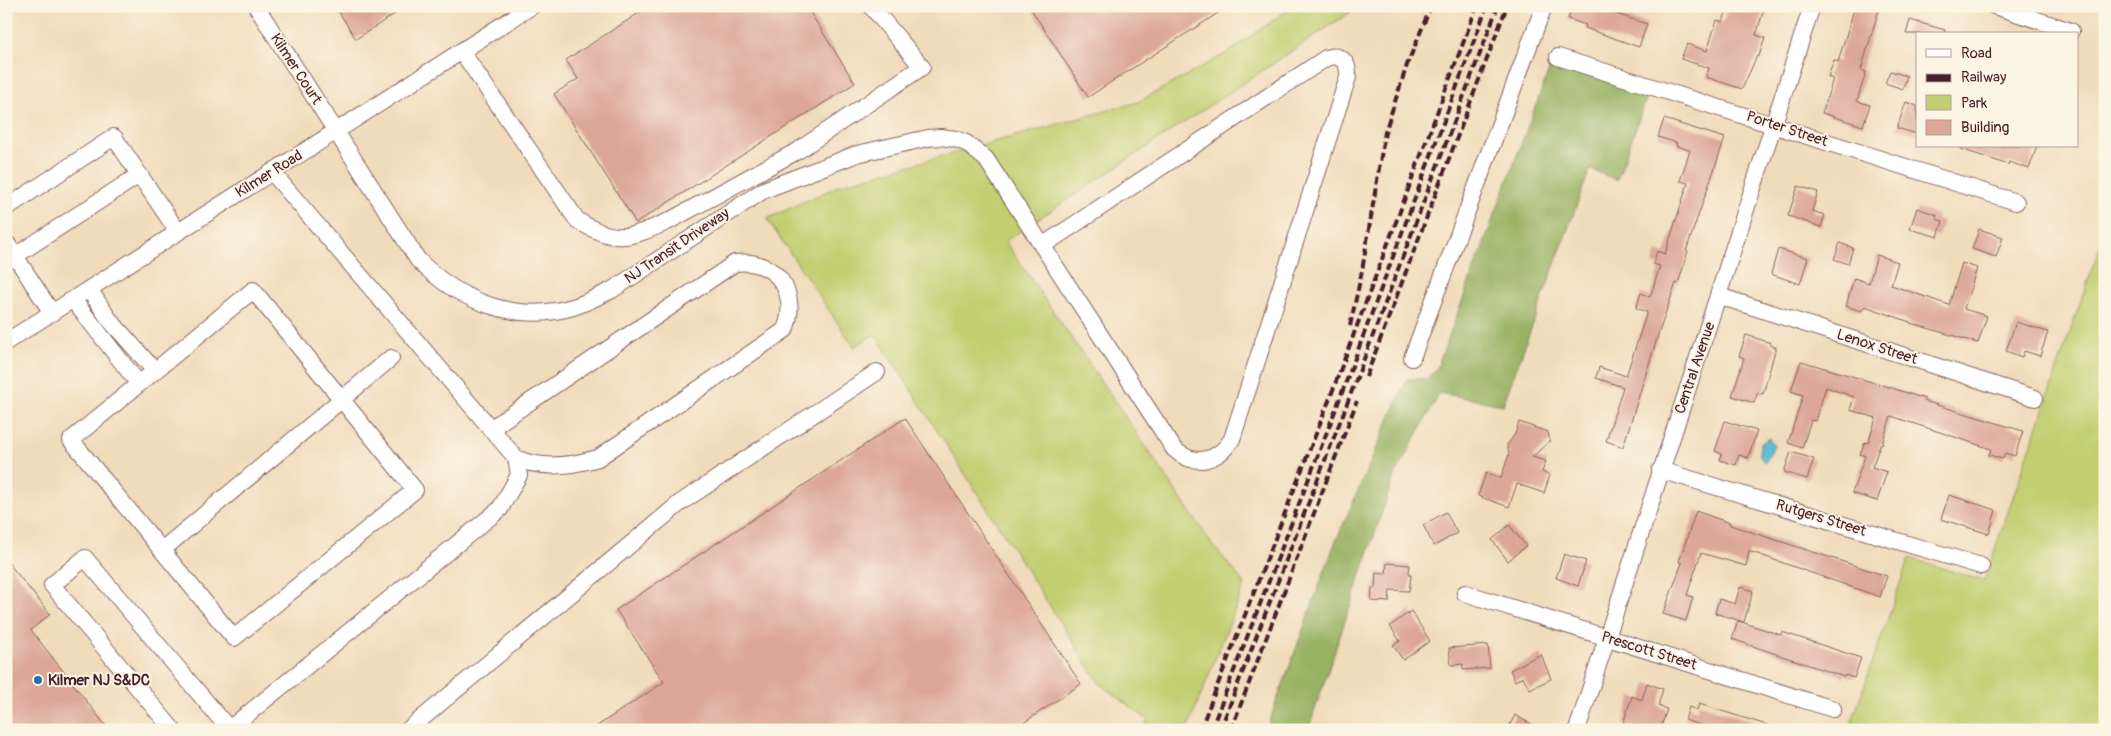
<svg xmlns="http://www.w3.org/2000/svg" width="2111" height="736" font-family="Pangolin,sans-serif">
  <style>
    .green { fill: #c1cf71; stroke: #86774e }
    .forest { fill: #98b263; stroke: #716847 }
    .water { fill: #58bbd6; stroke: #516d80 }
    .building { fill: #dca799 }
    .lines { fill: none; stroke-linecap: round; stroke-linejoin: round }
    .minor-casing { stroke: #84615d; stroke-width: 18 }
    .minor { stroke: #fff; stroke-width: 16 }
    .rail { stroke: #4a1f2b; stroke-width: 4; stroke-dasharray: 8 4; stroke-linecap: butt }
    .poi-dot { fill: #1f6fb2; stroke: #fcf5e5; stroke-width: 2 }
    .labels { text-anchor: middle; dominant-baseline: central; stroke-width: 4; stroke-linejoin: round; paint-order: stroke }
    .street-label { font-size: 15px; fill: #4a1f2b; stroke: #fcf5e5 }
    .poi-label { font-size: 15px; font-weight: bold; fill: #4a1f2b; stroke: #fcf5e5; text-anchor: start }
  </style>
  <rect width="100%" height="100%" fill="#fcf5e5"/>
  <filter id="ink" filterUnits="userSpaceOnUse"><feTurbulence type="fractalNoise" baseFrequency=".02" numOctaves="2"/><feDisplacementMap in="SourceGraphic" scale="10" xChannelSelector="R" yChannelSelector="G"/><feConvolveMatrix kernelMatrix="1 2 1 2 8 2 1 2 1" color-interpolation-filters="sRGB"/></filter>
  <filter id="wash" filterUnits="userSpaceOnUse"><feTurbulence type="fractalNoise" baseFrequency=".0096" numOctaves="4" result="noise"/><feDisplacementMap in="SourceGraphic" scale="20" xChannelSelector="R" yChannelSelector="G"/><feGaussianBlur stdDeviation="1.12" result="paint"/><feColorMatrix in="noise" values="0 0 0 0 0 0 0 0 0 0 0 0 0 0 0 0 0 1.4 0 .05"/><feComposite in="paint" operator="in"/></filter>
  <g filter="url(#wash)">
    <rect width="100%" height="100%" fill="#f0dcbb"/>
    <path class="green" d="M1293,6H1360L1005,241L1212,544L1245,584L1187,730H1144L1148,720L1100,684L875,334L854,347L767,219L842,184L1138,102L1229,52Z
      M2105,245V730H1849L1909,558L1984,581L2100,246Z"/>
    <path class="forest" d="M1551,65L1648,94L1617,180L1590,169L1503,405L1440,393L1394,477L1308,730H1266L1335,543L1407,379H1427L1437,368Z"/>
    <path class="water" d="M1769,438L1774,445L1767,460L1764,462L1760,456V444Z"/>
    <g id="blocks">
      <path class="building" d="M335,6H407L356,39Z
        M650,6H806L855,83L636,223L554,94L578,79L566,60Z
        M1029,6H1229L1088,97Z
        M1572,6H1609L1607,11L1647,24L1639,47L1585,28L1586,25L1568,19Z
        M1728,6H1765L1756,35L1765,38L1759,56H1757L1742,89L1706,77L1709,68L1681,59L1687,44L1707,51L1717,20L1723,22Z
        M1855,6H1880L1861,70L1866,72L1857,101L1870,105L1863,126L1822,113L1833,79L1828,77L1834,60L1838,62Z
        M1910,20L1945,30L1944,34H1906Z
        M1890,71L1907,76L1903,89L1885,83Z
        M1906,102L1917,106V134L1897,128Z
        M1664,119L1725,138L1686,251H1688L1678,284L1676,283L1659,332L1623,447L1606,441L1623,387L1596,378L1599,367L1626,376L1647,312L1636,308L1641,293L1650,297L1660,266L1653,264L1657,251L1665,254L1688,183L1680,181L1690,150L1676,146L1677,143L1658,137Z
        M1962,146H2037L2029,169L2009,162L2008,165L1994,160L1961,149Z
        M1798,186L1818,192L1812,211L1825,215L1821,227L1788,216Z
        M1917,208L1937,215L1936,219L1943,221L1938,237L1910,229Z
        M1979,229L2003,237L1996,257L1972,249Z
        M1840,243L1853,248L1848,264L1834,259Z
        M1778,249L1808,258L1800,284L1771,274Z
        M1877,255L1898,262L1891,285L1949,305L1962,263L1977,268L1964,309L1987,316L1978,343L1910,323V322L1865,306L1861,311L1846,306L1854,278L1869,283Z
        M2016,322L2048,332L2040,356L2024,351L2022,357L2006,351Z
        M1746,335L1771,343L1770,345L1776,347L1763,394L1758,392L1754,403L1732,396L1744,358L1739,356Z
        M1801,361L1892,388L1925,399L1924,401L2023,431L2015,456L2005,453L2003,459L1989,455L1991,449L1891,416L1882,444L1881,443L1872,467L1887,472L1877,501L1852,493L1865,456L1860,454L1865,442L1868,443L1876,418L1850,410L1854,397L1826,387L1815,421L1811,420L1802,448L1788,443L1803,395L1791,391Z
        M905,418L1081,684L1013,730H591L664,682L616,610Z
        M1725,421L1757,431L1748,458L1739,455L1736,465L1720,460L1722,454L1715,451Z
        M1519,422L1548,432L1550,441L1532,457L1546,461L1542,472L1550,475L1544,493L1517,484L1509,507L1478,496L1486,473L1501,478L1509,454L1507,445L1515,434Z
        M1791,452L1814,459L1807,479L1784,472Z
        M1949,495L1996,510L1989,534L1941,519Z
        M1696,511L1730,523V525L1887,576L1880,597L1749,551L1746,566L1701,553L1687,595L1693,597L1686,621L1663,614L1682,563L1679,562Z
        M1446,512L1457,533L1434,546L1423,525Z
        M1509,525L1526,546L1508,561L1492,540Z
        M1564,554L1586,561L1578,586L1556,578Z
        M6,560L50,614L31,630L109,730H6Z
        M1387,563L1410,565L1409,572L1411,576L1409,591L1390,590L1389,602L1371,601L1372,588H1375L1376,573L1386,574Z
        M1740,587L1753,591L1744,622L1715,613L1719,599L1735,604Z
        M1411,611L1430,641L1403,660L1393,645L1400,641L1390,626Z
        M1738,621L1781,635L1782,632L1861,658L1854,678L1845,675L1844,677L1732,639Z
        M1488,645L1490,668L1463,670V664L1451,665L1449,648Z
        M1541,654L1551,679L1530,689L1523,677L1515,681L1510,670Z
        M1647,683L1663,689L1658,706L1667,709L1660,730H1634V728L1623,724L1632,696L1642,700Z
        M1699,704L1770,726V730H1715L1685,720L1689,707L1697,710Z
        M1515,715L1541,730H1507Z"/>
    </g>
  </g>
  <g filter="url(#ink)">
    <use href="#blocks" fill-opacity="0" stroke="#84615d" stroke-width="1"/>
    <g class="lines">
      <g class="minor-casing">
        <path id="minor" d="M256,6L418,260C459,301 515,324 573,307C586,303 599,296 612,290L764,190L857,154L928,138L941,137L955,139L966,143L986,159L1174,449C1195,468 1218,461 1232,439L1348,77C1349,62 1341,53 1326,58L1042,246
          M1994,6L2071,31
          M462,52L577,220C616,245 630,238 669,221L799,150L922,67L871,6
          M1558,57L2016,202
          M6,208L114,137L178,232
          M6,242L52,313
          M15,256L139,175
          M89,289L109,319L155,371
          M253,290L415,490L234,638L71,440Z
          M1719,296L2035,398
          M73,300L139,384
          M6,342L532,6
          M1412,358L1544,6
          M490,429L735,263C776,258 800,293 785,330L598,458C571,466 542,470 516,458
          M1660,470L1981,566
          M162,550L391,358
          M1465,593L1833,709
          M173,730L52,585L85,558L229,729
          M228,730L500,509L519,475L516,458L272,172
          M408,730L680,503L877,372
          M1577,730L1812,6"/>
      </g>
      <use href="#minor" class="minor"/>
      <path class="rail" d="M1350,326L1362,271L1385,132L1407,65L1431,6
        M1366,377L1507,6
        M1200,730L1328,403L1477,6
        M1211,730L1337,406L1487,6
        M1220,730L1345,409L1498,6
        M1231,730L1357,401"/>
    </g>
  </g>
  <circle class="poi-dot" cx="38" cy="680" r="5"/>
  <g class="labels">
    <g class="street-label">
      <text transform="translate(296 69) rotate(57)">Kilmer Court</text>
      <text transform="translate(1787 129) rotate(18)">Porter Street</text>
      <text transform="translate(269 174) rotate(-32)">Kilmer Road</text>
      <text transform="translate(677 246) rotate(-34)">NJ Transit Driveway</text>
      <text transform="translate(1877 347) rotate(18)">Lenox Street</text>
      <text transform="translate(1695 368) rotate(-71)">Central Avenue</text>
      <text transform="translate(1821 518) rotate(17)">Rutgers Street</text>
      <text transform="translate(1649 651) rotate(17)">Prescott Street</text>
    </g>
    <g class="poi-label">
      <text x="48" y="680">Kilmer NJ S&amp;DC</text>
    </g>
  </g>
  <rect width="2111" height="736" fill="none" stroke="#fcf5e5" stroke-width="25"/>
  <rect x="1916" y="32" width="162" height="115" fill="#fcf5e5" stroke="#b59f9b"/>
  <rect x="1926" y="49" width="25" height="8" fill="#ffffff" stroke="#b59f9b"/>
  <text x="1961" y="58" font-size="15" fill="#4a1f2b">Road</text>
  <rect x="1926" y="74" width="25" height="8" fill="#4a1f2b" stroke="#b59f9b"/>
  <text x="1961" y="82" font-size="15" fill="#4a1f2b">Railway</text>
  <rect x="1926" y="95" width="25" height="15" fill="#c1cf71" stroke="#b59f9b"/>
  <text x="1961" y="108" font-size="15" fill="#4a1f2b">Park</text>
  <rect x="1926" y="120" width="25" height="15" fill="#dca799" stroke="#b59f9b"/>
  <text x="1961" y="132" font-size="15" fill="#4a1f2b">Building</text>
</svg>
